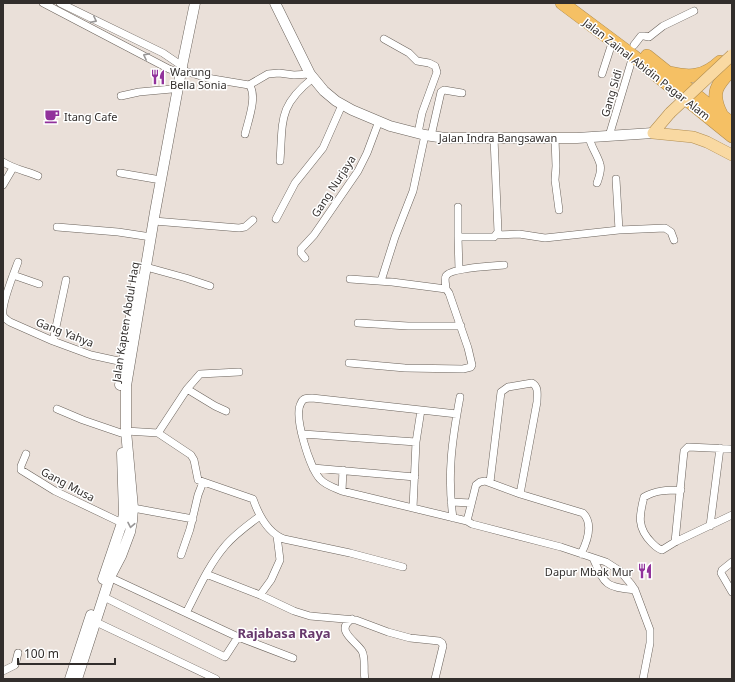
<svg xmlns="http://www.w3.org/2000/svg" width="735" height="682" font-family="'Noto Sans',sans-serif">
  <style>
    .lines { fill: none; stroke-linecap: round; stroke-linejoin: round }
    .street-casing { stroke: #6a625b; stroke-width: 8 }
    .secondary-casing { stroke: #6a625b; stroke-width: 11 }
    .primary-casing { stroke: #b18d50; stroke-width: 12 }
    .highway-casing { stroke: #b18d50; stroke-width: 14 }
    .street { stroke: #fff; stroke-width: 7 }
    .secondary { stroke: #fff; stroke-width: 10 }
    .primary { stroke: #f9d9a2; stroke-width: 11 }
    .highway { stroke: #f5c064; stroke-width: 13 }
    .primary-bridge-casing { stroke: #b18d50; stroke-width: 12; stroke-linecap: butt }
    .primary-bridge { stroke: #f9d9a2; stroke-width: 11 }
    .oneway { stroke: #989696 }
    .labels { text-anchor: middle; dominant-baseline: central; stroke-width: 3; stroke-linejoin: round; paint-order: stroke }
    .street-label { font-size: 11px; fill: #322e2c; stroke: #fff }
    .poi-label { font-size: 11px; fill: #322e2c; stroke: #fff; text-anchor: start }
    .quarter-label { font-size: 13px; font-weight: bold; fill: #67386c; stroke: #fff }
  </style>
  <rect width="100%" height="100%" fill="#eae0d9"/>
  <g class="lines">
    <g class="street-casing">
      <path id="street" d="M43,3L169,69L181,73L183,72
        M60,3L163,53L182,66L185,71L207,78L249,85L268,74L279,73L294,75L310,74
        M384,39L409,53L417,61L429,63L435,66L437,72L422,113L418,133
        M634,45L641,36H644L649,37L663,26L694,11
        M602,74L613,40
        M121,96L139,92L172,89
        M245,134C248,121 258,95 249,85
        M431,136L441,92L444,90L462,93
        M609,136L633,56
        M589,137C591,147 597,154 600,164C602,170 599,177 597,183
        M555,138L556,166L555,180L559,210
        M280,161C283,120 278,106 313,78
        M3,162C14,169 26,171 38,176
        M120,173L155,179
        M616,179L619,230
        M3,185L13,168
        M276,219L295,183L323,148L342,105
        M154,221L239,228L245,227L253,220
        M57,227L118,232L151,237
        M497,235L519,234L545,238L619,230L665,228L671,232L674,240
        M458,237V207
        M305,258L301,253V249L314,235L358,171L367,153L379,121
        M18,262C14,273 1,304 3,315C4,318 7,320 10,322L53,341L91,355L123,362
        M146,267L186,278L210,286
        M459,270L458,237H494L498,232L494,138
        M13,275L39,284
        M381,281L395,237L413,191L425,135
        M446,289C446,285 444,279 446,276C450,268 494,266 504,265
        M358,323L408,326H461
        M53,341L66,280
        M349,363L405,368L463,369L471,367L472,365L468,348L449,293L446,289L392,282L350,279
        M187,389L215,406L226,411
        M57,409L83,420L121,433
        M421,410L457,414
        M126,431L158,433L191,455L194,460L198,480L253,499C259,516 268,533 284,539L350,553L403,567
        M158,433L187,389L200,374L239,372
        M303,434L416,442
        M26,454L21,466V470L55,491L122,523
        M313,468L415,477
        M490,482L501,392L508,387L532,383C539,387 537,394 537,402L520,494
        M681,490C668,490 656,490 644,497C639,516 637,528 652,543C655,546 658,549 662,550L675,542L732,515
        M342,491L343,470
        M451,502L471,503
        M133,508L193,519
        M413,508L416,442L421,410L312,398C307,398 303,398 301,403C293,416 310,468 320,479C325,485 335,488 342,491L467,521L472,524L561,547L606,562L620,571L631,584L635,590L650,630V643L643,679
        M453,518C447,475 452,440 460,397
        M467,521L476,485L480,482L485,481L520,494L583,513C594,524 587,542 581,554
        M710,526L720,448
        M675,542L684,451L688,447L732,449
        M181,555L190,529L198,495L203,482
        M593,558C605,585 605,587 635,590
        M732,562L722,570L721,573L732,592
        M206,574L260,595L294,611L310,616L356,620L388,632L410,638L439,641L442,643L443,646L435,679
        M107,576L238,637L293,658
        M260,595L271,580L280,560L277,536
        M104,597L225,657L238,637
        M186,613C198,590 208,566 225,546C235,534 248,525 260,516
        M352,619C334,630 356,641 362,651C366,659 363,671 365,679
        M96,622L216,679
        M3,671L15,665L18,653"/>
    </g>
    <g class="secondary-casing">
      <path id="secondary" d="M275,3L310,74L324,91L336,101L352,110L390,126L425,135L445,138H577L653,133
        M120,385L137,278
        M103,579L122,523L124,514L122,453
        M70,679L91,615
        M77,679L110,577L121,556L130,532L132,521L133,508L126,431V386L155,212L182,66L195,3"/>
    </g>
    <g class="primary-casing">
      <path id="primary" d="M653,133L693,137L707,142L732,155
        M653,133L670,113"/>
    </g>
    <g class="highway-casing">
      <path id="highway" d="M562,3L633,56L732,136
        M647,56L732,124
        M670,73C690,78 704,77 720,62
        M721,114C710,92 717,85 732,69"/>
    </g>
    <use href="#street" class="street"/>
    <use href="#secondary" class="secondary"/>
    <use href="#primary" class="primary"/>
    <use href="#highway" class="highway"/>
    <g class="primary-bridge-casing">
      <path id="primary-bridge" d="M670,113L732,55"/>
    </g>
    <use href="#primary-bridge" class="primary-bridge"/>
  </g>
  <defs><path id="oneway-chevron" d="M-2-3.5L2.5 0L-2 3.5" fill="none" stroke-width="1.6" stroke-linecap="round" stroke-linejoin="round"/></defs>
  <g class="oneway">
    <use href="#oneway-chevron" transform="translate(94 20) rotate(26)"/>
    <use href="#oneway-chevron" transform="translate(146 56) rotate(-153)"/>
    <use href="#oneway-chevron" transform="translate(131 525) rotate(101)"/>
  </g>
  <defs>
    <g id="restaurant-bare" transform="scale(1.2)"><path d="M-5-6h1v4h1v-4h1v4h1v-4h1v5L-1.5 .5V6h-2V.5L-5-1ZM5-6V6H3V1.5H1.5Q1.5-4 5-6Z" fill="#91329b" stroke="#fff" stroke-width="2.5" paint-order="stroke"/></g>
    <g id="cafe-bare" transform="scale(1.2)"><path d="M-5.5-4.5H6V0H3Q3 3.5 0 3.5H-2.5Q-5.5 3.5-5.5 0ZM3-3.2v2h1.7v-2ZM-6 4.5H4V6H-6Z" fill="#91329b" stroke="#fff" stroke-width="2.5" paint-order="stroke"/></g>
  </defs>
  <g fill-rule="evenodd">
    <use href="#restaurant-bare" x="158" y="77"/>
    <use href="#cafe-bare" x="52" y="116"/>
    <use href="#restaurant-bare" x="645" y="571"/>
  </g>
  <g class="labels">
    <g class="street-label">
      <text transform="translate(647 69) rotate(38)">Jalan Zainal Abidin Pagar Alam</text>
      <text transform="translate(611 93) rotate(-74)">Gang Sidi</text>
      <text x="498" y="137">Jalan Indra Bangsawan</text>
      <text transform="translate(333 186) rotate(-57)">Gang Nurjaya</text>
      <text transform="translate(125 322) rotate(-81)">Jalan Kapten Abdul Haq</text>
      <text transform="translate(65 332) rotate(21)">Gang Yahya</text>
      <text transform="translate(68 484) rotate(28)">Gang Musa</text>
    </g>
    <g class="poi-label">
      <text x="170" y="71">Warung<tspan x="170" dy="13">Bella Sonia</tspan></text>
      <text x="64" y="116">Itang Cafe</text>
      <text x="633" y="571" text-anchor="end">Dapur Mbak Mur</text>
    </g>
    <g class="quarter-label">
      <text x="284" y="633">Rajabasa Raya</text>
    </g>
  </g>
  <rect width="735" height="682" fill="none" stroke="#322e2c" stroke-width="8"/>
  <path d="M18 658v6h97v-6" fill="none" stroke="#322e2c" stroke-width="2"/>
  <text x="24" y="658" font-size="12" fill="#322e2c" stroke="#ffffff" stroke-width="3" paint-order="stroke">100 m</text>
</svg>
